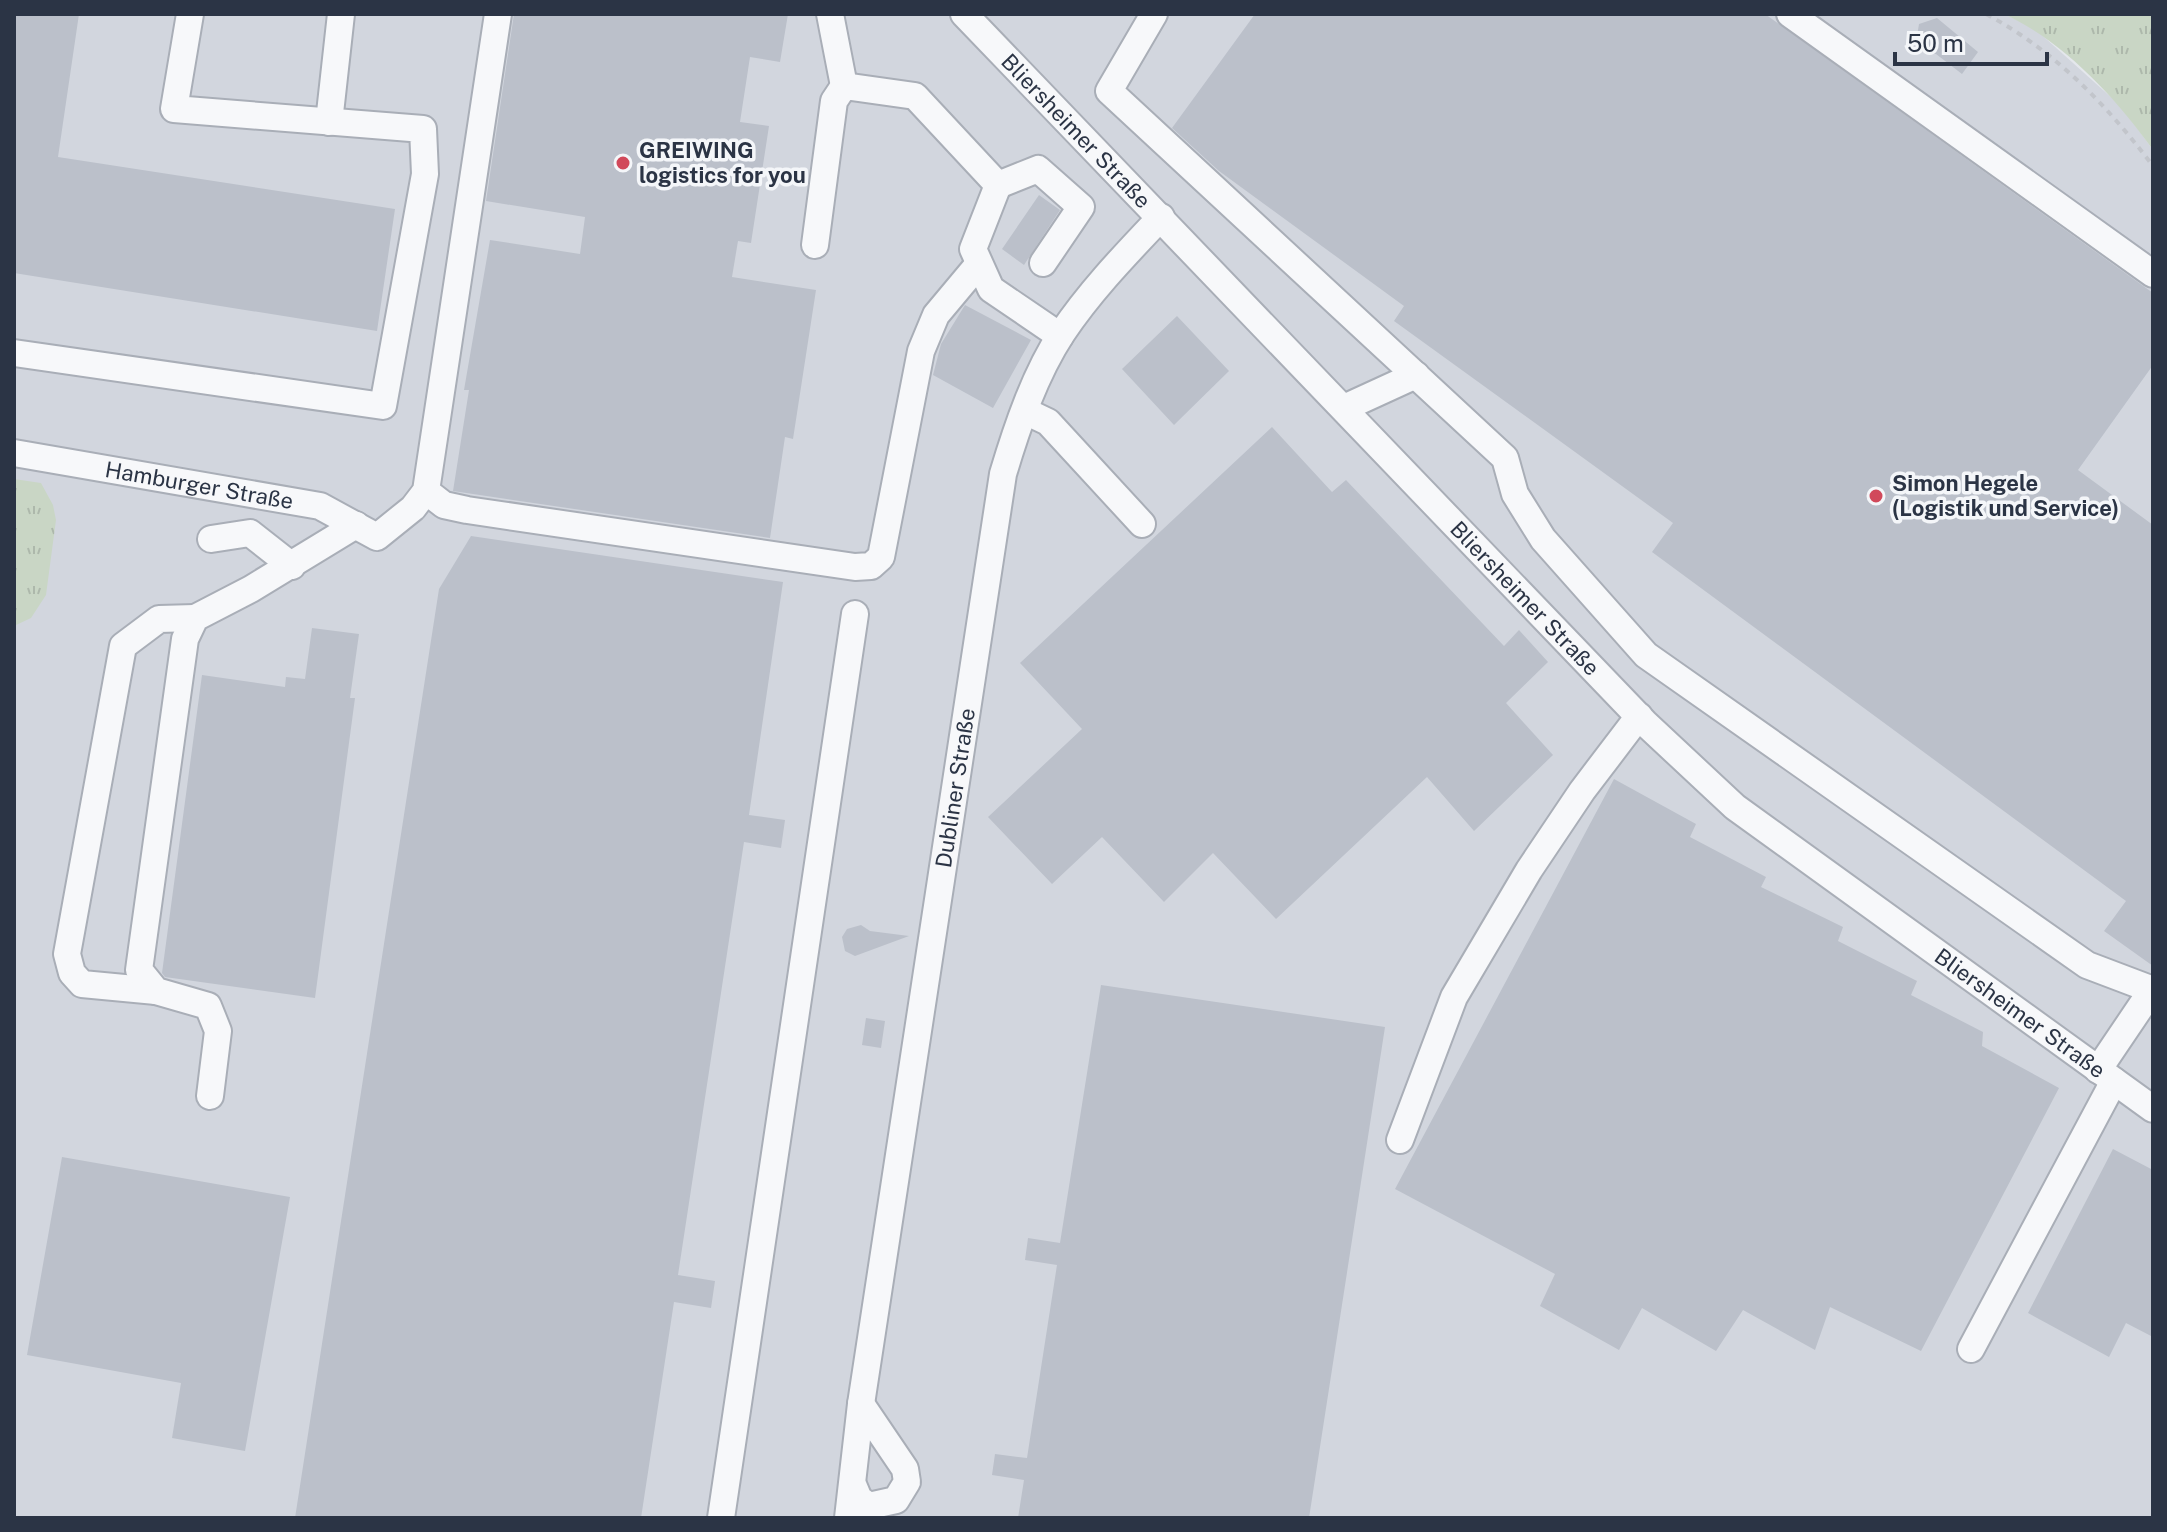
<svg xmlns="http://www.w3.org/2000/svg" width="2167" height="1532" font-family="'Public Sans',sans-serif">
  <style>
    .built { fill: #d2d6de }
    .grass { fill: url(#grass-tufts) }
    .building { fill: #bbc0ca }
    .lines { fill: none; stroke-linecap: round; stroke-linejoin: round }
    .minor-casing { stroke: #a9aeb7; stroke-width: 30 }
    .path { stroke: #c2c5cb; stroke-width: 4; stroke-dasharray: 6 6; stroke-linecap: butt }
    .minor { stroke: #f7f8fa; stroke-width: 26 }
    .poi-dot { fill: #d1495b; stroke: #f4f6f9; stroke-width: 3 }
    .labels { text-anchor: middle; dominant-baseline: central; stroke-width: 7; stroke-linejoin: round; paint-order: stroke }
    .street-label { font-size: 22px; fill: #2b3445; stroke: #f4f6f9 }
    .poi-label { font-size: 22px; font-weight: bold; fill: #2b3445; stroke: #f4f6f9; text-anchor: start }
  </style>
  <defs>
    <pattern id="grass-tufts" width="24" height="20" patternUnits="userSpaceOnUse" patternTransform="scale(2)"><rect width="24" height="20" fill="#c9d6c5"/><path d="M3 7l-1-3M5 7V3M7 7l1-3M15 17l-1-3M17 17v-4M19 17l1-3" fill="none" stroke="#adb8ab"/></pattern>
  </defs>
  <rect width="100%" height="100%" fill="#e4e7ec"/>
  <path class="built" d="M14,14H2004L2034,28L2122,107L2153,150V1518H14Z"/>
  <path class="grass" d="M2004,14H2153V150C2115,97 2064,42 2004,14Z
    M14,479L41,483L53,505L56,520L46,595L31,618L14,626Z"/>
  <path class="building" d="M14,14H79L58,157L395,209L377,331L14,273Z
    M514,14H788L780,62L750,57L740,122L769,126L751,243L738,241L732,277L816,290L793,439L785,437L770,538L453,491L469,390H464L490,240L580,254L585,217L486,201Z
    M1255,14H1765L2153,293V365L2078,470L2153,525V966L2104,931L2126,901L1652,552L1673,523L1394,321L1404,306L1219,171L1172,128Z
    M1937,18L1978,52L1962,74L1936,54L1924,52L1916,42L1919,24Z
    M1039,195L1060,210L1024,265L1002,249Z
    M965,305L1031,340L993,408L933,375L941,344Z
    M1177,316L1229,371L1174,425L1122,369Z
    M1272,427L1332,492L1346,480L1504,646L1519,630L1548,662L1506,703L1553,755L1474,831L1427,777L1276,919L1213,853L1164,902L1102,837L1052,884L988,817L1082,729L1020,663Z
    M471,536L783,582L749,815L785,820L781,848L744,842L678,1275L715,1281L711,1308L674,1302L641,1518H295L439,589Z
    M312,628L359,634L350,698H355L315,998L165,977L162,973L202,675L285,687L286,677L305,679Z
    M1614,779L1696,824L1690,837L1766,877L1761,887L1843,927L1838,941L1917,981L1911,995L1983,1032L1982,1046L2059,1088L1921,1351L1830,1307L1815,1350L1743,1310L1716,1351L1642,1308L1619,1350L1540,1306L1555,1274L1395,1189Z
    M861,925L870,931L909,936L855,956L845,951L842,937L847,929Z
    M1101,985L1385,1027L1309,1518H1018L1024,1480L992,1475L995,1454L1027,1458L1057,1265L1025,1260L1028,1238L1060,1243Z
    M866,1018L885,1021L881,1048L862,1045Z
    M2113,1149L2153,1170V1337L2126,1323L2109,1357L2028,1313Z
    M62,1157L290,1197L245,1451L172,1438L181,1383L27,1355Z"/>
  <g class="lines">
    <g class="minor-casing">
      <g id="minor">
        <path d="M830,14L844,86"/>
        <path id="s1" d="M964,14L1645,723L1735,807L2153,1109"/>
        <path d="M1154,14L1109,91L1505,458L1515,494L1543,539L1646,655L2087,965L2153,990"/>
        <path d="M1790,14L2153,274"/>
        <path d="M329,122L341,14"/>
        <path d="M998,185L1038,169L1081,207L1043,263"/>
        <path d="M815,245L834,101L844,86L915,96L998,185L973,249L991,289L1060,336"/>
        <path d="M14,353L383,406L425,174L423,129L174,109L190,14"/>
        <path d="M1344,408L1416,375"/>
        <path d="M1025,411L1048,422L1142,524"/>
        <path id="s2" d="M14,453L320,506L377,537L413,508L426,491L498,14"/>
        <path d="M426,491L444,505L467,510L855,567L871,566L881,557L921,351L936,315L977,266"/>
        <path d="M211,539L250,533L292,566"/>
        <path d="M156,991L82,984L72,973L67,954L123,646L159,619L195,618"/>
        <path d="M2098,1070L2152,990"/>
        <path d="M210,1096L218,1031L208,1006L156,991L139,970L185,639L195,618L251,589L356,525"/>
        <path d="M1400,1140L1454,997L1529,870L1582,791L1639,716"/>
        <path d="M1971,1349L2114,1081"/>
        <path d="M854,1487L859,1499L869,1506L896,1500L907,1482L905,1469L861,1404"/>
        <path d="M721,1518L855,614"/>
        <path id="s3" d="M848,1518L861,1404L1003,474C1017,427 1035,374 1062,333C1091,290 1126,254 1161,217"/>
      </g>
    </g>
    <path class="path" d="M1986,14C2055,51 2106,104 2153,166"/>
    <use href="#minor" class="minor"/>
  </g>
  <g class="poi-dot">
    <circle cx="623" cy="163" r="8"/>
    <circle cx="1876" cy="496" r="8"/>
  </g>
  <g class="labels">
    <g class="street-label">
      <text stroke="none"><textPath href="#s1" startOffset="162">Bliersheimer Straße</textPath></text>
      <text stroke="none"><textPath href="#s2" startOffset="188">Hamburger Straße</textPath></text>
      <text stroke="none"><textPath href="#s1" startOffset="810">Bliersheimer Straße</textPath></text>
      <text stroke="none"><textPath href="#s3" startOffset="738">Dubliner Straße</textPath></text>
      <text stroke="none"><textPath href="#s1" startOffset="1458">Bliersheimer Straße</textPath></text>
    </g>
    <g class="poi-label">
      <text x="639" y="150">GREIWING<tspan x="639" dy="25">logistics for you</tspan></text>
      <text x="1892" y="483">Simon Hegele<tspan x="1892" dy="25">(Logistik und Service)</tspan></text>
    </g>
  </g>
  <rect width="2167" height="1532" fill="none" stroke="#2b3445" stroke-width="32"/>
  <path d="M1895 52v12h152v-12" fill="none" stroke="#2b3445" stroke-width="4"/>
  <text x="1907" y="52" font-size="24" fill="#2b3445" stroke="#f4f6f9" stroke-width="6" paint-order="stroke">50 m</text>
</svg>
